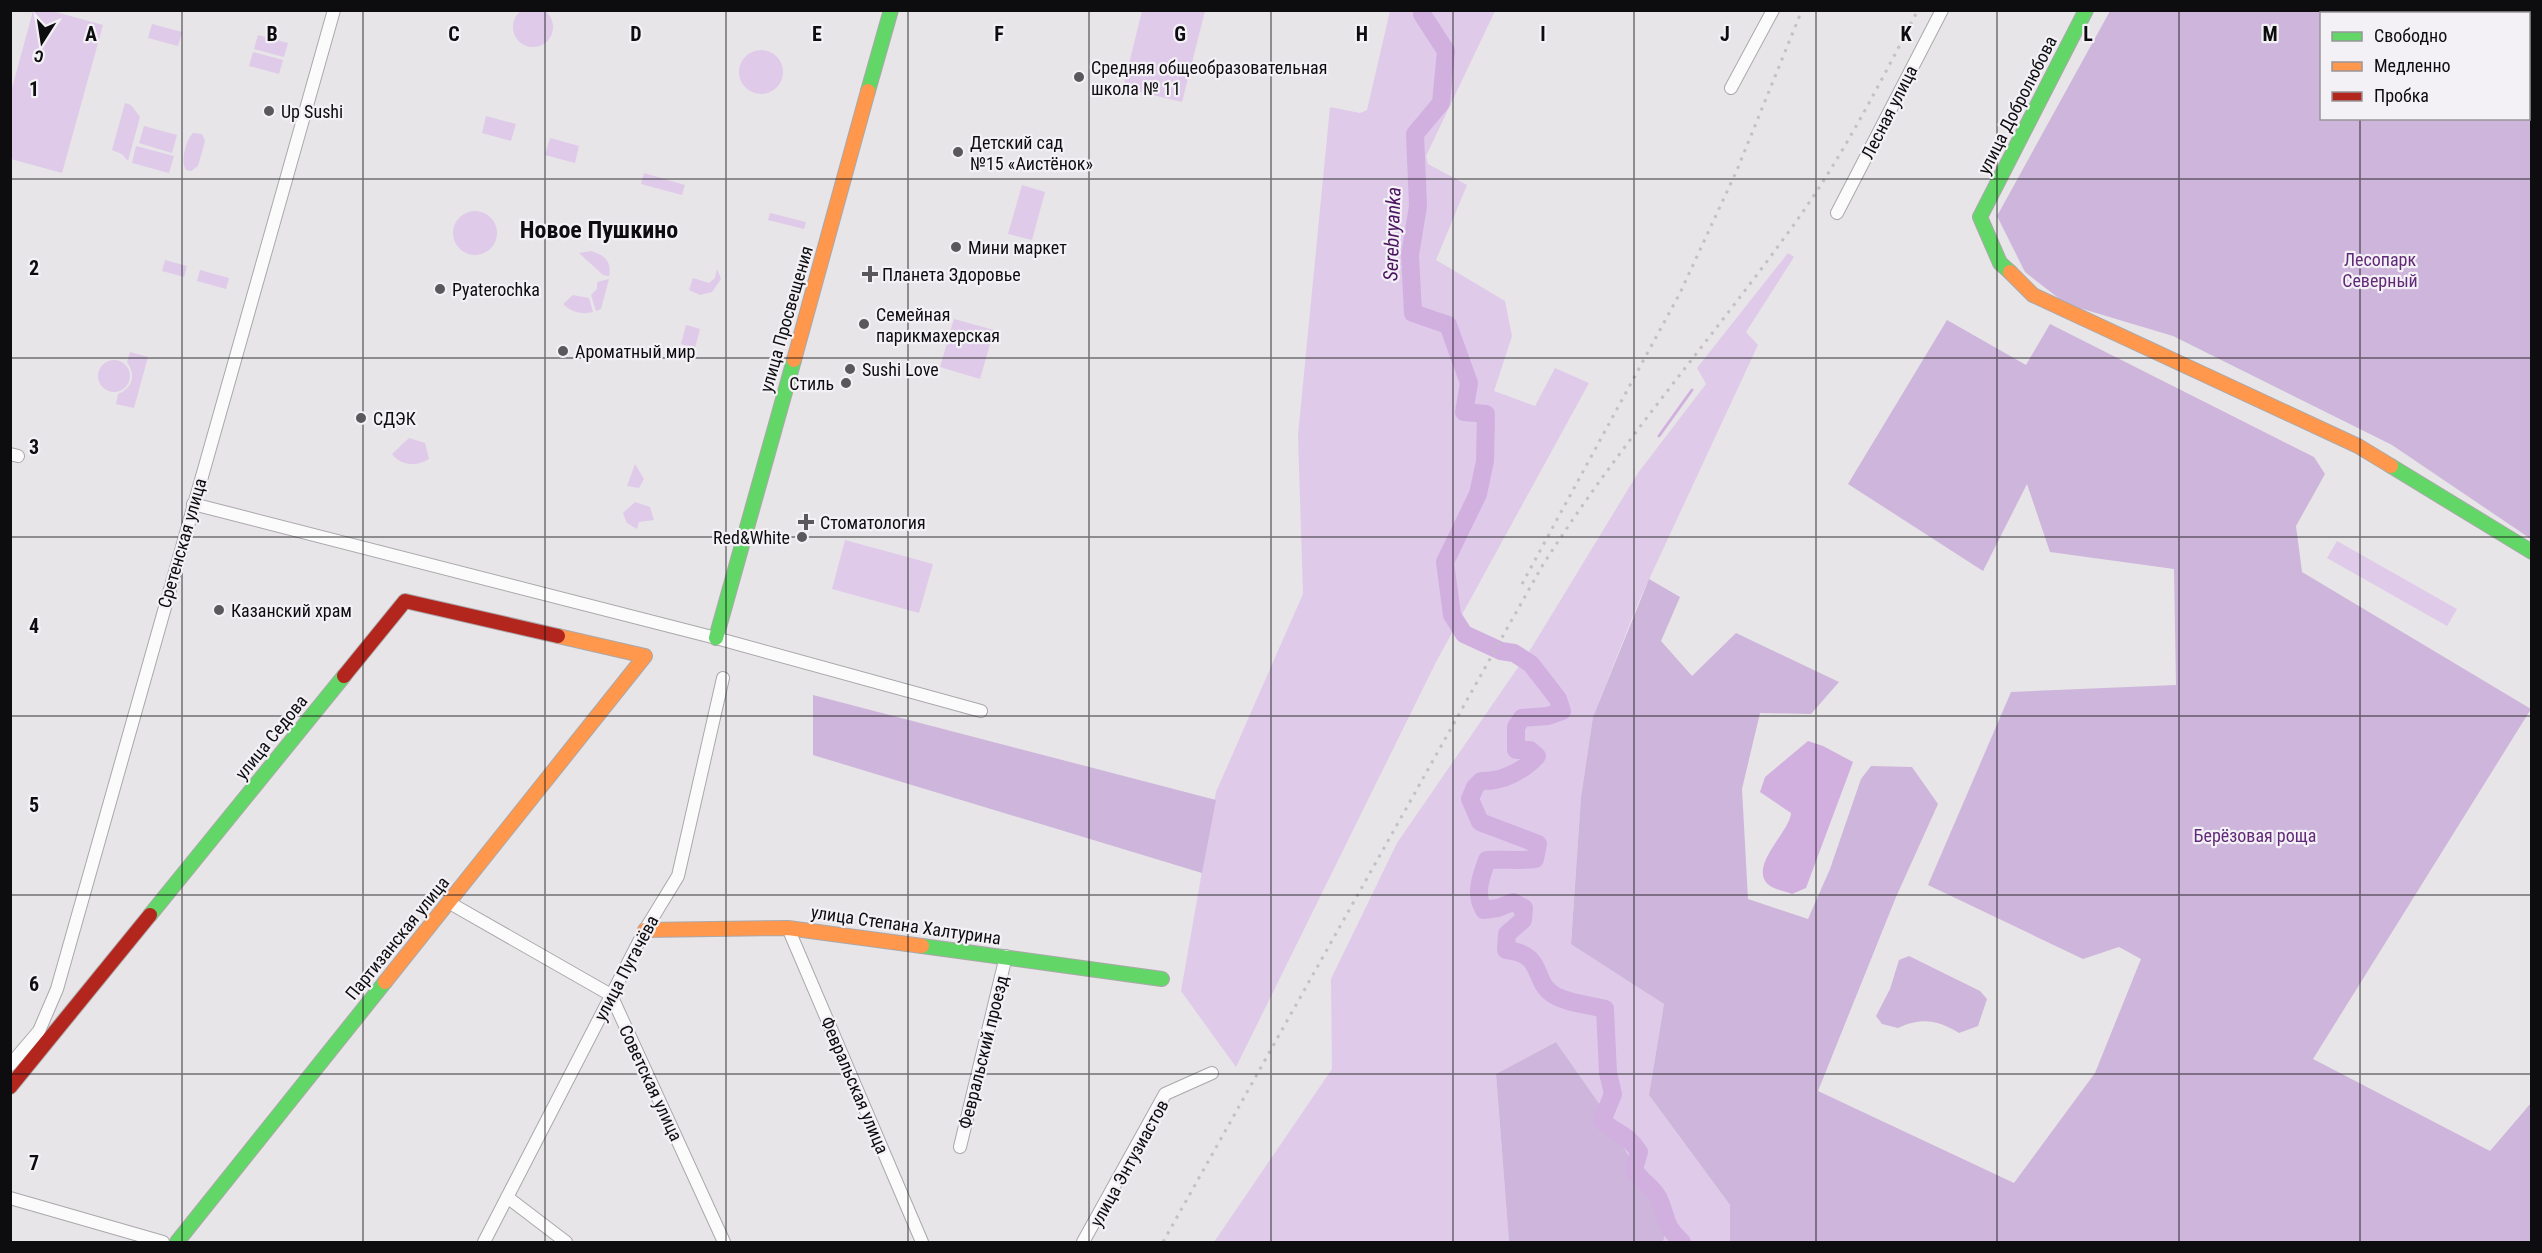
<svg xmlns="http://www.w3.org/2000/svg" width="2542" height="1253" font-family="'Roboto Condensed',sans-serif">
  <style>
    .green { fill: #dfcae9 }
    .forest { fill: #ceb5db; fill-rule: evenodd }
    .water { fill: #d1b0e0 }
    .lines { fill: none; stroke-linecap: round; stroke-linejoin: round }
    .stream { stroke: #d1b0e0; stroke-width: 3 }
    .river { stroke: #d1b0e0; stroke-width: 18 }
    .street-casing { stroke: #aaa8aa; stroke-width: 14 }
    .fast-casing { stroke: #aaa8aa; stroke-width: 16 }
    .slow-casing { stroke: #aaa8aa; stroke-width: 16 }
    .jam-casing { stroke: #aaa8aa; stroke-width: 16 }
    .street { stroke: #fbfbfc; stroke-width: 12 }
    .fast { stroke: #63d668; stroke-width: 14 }
    .slow { stroke: #ff974d; stroke-width: 14 }
    .jam { stroke: #b3261e; stroke-width: 14 }
    .rail { stroke: #c2c1c3; stroke-width: 3; stroke-dasharray: 3 6; stroke-linecap: butt }
    .grid { fill: none; stroke: #0d0c0e; stroke-width: 1.5; stroke-opacity: 0.55 }
    .poi-dot { fill: #59585a; stroke: #f4f1f6; stroke-width: 2 }
    .labels { text-anchor: middle; dominant-baseline: central; stroke-width: 4.5; stroke-linejoin: round; paint-order: stroke }
    .poi-label { font-size: 18px; fill: #0d0c0e; stroke: #f4f1f6; text-anchor: start }
    .street-label { font-size: 18px; fill: #0d0c0e; stroke: #f4f1f6 }
    .park-label { font-size: 18px; fill: #612a79; stroke: #f4f1f6 }
    .water-label { font-size: 20px; font-style: italic; fill: #4d1463; stroke: #f4f1f6 }
    .district-label { font-size: 24px; font-weight: bold; fill: #0d0c0e; stroke: #f4f1f6 }
    .grid-label { font-size: 20px; text-anchor: middle; font-weight: bold; fill: #0d0c0e; stroke: #f4f1f6; stroke-width: 4.5; stroke-linejoin: round; paint-order: stroke }
  </style>
  <rect width="100%" height="100%" fill="#e7e5e8"/>
  <path class="green" d="M513 27a20 20 0 1 1 40 0a20 20 0 1 1-40 0Z
    M33,11H52L103,25L62,173L11,159V92Z
    M1142,11H1205L1182,102L1123,88Z
    M1390,11H1495L1426,156L1428,164L1467,185L1436,260L1505,301L1512,336L1494,391L1535,406L1555,368L1589,383L1436,662L1236,1067L1181,991L1216,792L1303,594L1298,435L1330,107L1360,113L1367,110Z
    M152,24L182,32L178,46L148,38Z
    M258,35L288,43L284,57L254,49Z
    M739 72a22 22 0 1 1 44 0a22 22 0 1 1-44 0Z
    M253,52L283,60L279,74L249,66Z
    M125,103L131,105L140,117L128,161L122,154L112,150Z
    M486,116L516,124L511,141L482,133Z
    M144,126L177,135L172,153L139,143Z
    M193,133L202,134L205,141L198,166L191,171L186,170C180,161 186,140 193,133Z
    M550,138L579,146L575,163L545,155Z
    M136,146L174,156L169,173L132,163Z
    M644,173L685,185L682,195L641,184Z
    M1022,185L1045,192L1032,240L1008,234Z
    M453 233a22 22 0 1 1 44 0a22 22 0 1 1-44 0Z
    M770,213L806,222L804,229L768,220Z
    M591,251C605,255 612,262 609,276L603,275L579,253Z
    M1788,253L1794,257L1746,332L1758,345L1638,603L1593,717L1581,797L1571,943L1664,1004L1649,1095L1730,1205V1242H1663L1667,1228L1605,1112L1556,1042L1496,1074L1509,1242H1214L1332,1069L1331,979L1397,843L1532,647L1638,473L1706,384L1697,368Z
    M165,260L187,266L184,277L162,271Z
    M717,269L721,279L712,292L700,295L689,290L693,278L709,283L715,278Z
    M200,270L229,278L226,289L197,281Z
    M609,279L601,309L596,311L591,295L597,289V282Z
    M573,295L589,298L593,312C582,315 571,312 563,304Z
    M954,319L994,330L980,379L940,367Z
    M686,325L700,329L695,348L681,344Z
    M130,352L148,357L134,408L116,404L118,394C133,388 136,375 127,362Z
    M98 376a16 16 0 1 1 32 0a16 16 0 1 1-32 0Z
    M409,438L425,443L429,459C417,467 401,466 392,454Z
    M635,464L644,479L639,488L627,486Z
    M635,502L650,507L654,520L639,522L637,529L627,523L623,513Z
    M845,540L933,564L919,613L832,589Z
    M2337,541L2457,609L2447,626L2327,558Z"/>
  <path class="forest" d="M2110,11H2531V539L2392,445L2173,336L2066,304L2025,272L1997,216ZM2322,14H2528V118H2322Z
    M1947,320L2026,365L2050,324L2314,457L2325,474L2296,526L2302,572L2531,709L2313,1059L2490,1151L2531,1103V1242H1730V1205L1649,1095L1664,1004L1571,944L1581,797L1593,717L1649,579L1680,597L1661,641L1692,676L1736,633L1839,682L1811,714L1760,713L1742,789L1748,899L1808,919L1830,869L1861,779L1871,766L1912,767L1938,804L1896,897L1818,1091L2014,1183L2095,1073L2141,959L2119,947L2083,959L1928,885L2011,692L2176,685L2174,569L2050,552L2027,484L1983,571L1848,484Z
    M813,695L1216,800L1202,873L813,755Z
    M1909,956L1980,991L1987,999L1978,1026L1959,1033C1938,1020 1921,1017 1898,1028L1882,1024L1876,1016L1890,989L1899,960Z
    M1556,1042L1605,1112L1667,1228L1663,1242H1509L1496,1074Z"/>
  <path class="water" d="M1808,741L1823,746L1853,762L1806,888L1792,894C1786,891 1775,890 1769,885C1747,867 1790,832 1791,813L1760,792L1765,777Z"/>
  <g class="lines">
    <path class="stream" d="M1659,436L1692,390"/>
    <path class="river" d="M1423,10L1422,14L1446,51L1441,103L1415,134L1418,206L1410,255L1413,313L1448,325L1469,383L1464,412L1486,414L1485,461L1478,494L1445,562L1452,615L1464,634L1501,651L1514,653L1531,664L1558,699L1562,711L1548,716L1522,718L1516,727V750H1530L1537,756C1523,771 1502,782 1481,781L1475,787L1470,799L1480,822L1538,844L1535,859C1518,861 1503,859 1487,860C1481,877 1474,894 1484,910L1498,908L1513,902L1524,908L1523,920L1507,934L1506,950C1546,954 1531,981 1554,995C1567,1003 1590,1005 1605,1009L1608,1073L1613,1094L1602,1121C1617,1134 1628,1134 1639,1152L1634,1169C1640,1181 1652,1186 1658,1197C1669,1219 1661,1222 1682,1242"/>
    <g class="street-casing">
      <path id="street" d="M1731,88L1773,10
        M1837,213L1942,10
        M10,454L18,456
        M193,504L716,638L981,711
        M448,902L611,995L724,1242
        M788,928L922,1242
        M10,1065L39,1031L57,989L334,10
        M960,1147L1006,956
        M507,1197L566,1242
        M10,1198L163,1242
        M484,1242L645,930L678,876L723,678
        M1083,1242L1165,1094L1212,1073"/>
    </g>
    <g class="fast-casing">
      <path id="fast" d="M868,91L891,10
        M2010,272L2000,263L1980,217L2086,10
        M2391,466L2532,552
        M716,638L794,360
        M150,915L344,676
        M922,946L1162,979
        M177,1242L385,982"/>
    </g>
    <g class="slow-casing">
      <path id="slow" d="M2010,272L2033,295L2358,446L2391,466
        M794,360L868,91
        M645,930L788,928L922,946
        M385,982L645,656L558,636"/>
    </g>
    <g class="jam-casing">
      <path id="jam" d="M344,676L405,601L558,636
        M10,1087L150,915"/>
    </g>
    <use href="#street" class="street"/>
    <use href="#fast" class="fast"/>
    <use href="#slow" class="slow"/>
    <use href="#jam" class="jam"/>
    <path class="rail" d="M1522,584L1680,293L1737,170L1802,10
      M1163,1242L1541,568C1615,450 1706,346 1787,234C1839,164 1878,87 1918,10"/>
  </g>
  <path class="grid" d="M182,10V1242M363,10V1242M545,10V1242M726,10V1242M908,10V1242M1089,10V1242M1271,10V1242M1453,10V1242M1634,10V1242M1816,10V1242M1997,10V1242M2179,10V1242M2360,10V14M2360,118V1242M10,179H2532M10,358H2532M10,537H2532M10,716H2532M10,895H2532M10,1074H2532"/>
  <g class="poi-dot">
    <circle cx="1079" cy="77" r="6"/>
    <circle cx="269" cy="111" r="6"/>
    <circle cx="958" cy="152" r="6"/>
    <circle cx="956" cy="247" r="6"/>
    <path d="M867 265h6v6h6v6h-6v6h-6v-6h-6v-6h6z"/>
    <circle cx="440" cy="289" r="6"/>
    <circle cx="864" cy="324" r="6"/>
    <circle cx="563" cy="351" r="6"/>
    <circle cx="850" cy="369" r="6"/>
    <circle cx="846" cy="383" r="6"/>
    <circle cx="361" cy="418" r="6"/>
    <path d="M803 513h6v6h6v6h-6v6h-6v-6h-6v-6h6z"/>
    <circle cx="802" cy="537" r="6"/>
    <circle cx="219" cy="610" r="6"/>
  </g>
  <g class="labels">
    <g class="poi-label">
      <text x="1091" y="67">Средняя общеобразовательная<tspan x="1091" dy="21">школа № 11</tspan></text>
      <text x="281" y="111">Up Sushi</text>
      <text x="970" y="142">Детский сад<tspan x="970" dy="21">№15 «Аистёнок»</tspan></text>
      <text x="968" y="247">Мини маркет</text>
      <text x="882" y="274">Планета Здоровье</text>
      <text x="452" y="289">Pyaterochka</text>
      <text x="876" y="314">Семейная<tspan x="876" dy="21">парикмахерская</tspan></text>
      <text x="575" y="351">Ароматный мир</text>
      <text x="862" y="369">Sushi Love</text>
      <text x="834" y="383" text-anchor="end">Стиль</text>
      <text x="373" y="418">СДЭК</text>
      <text x="820" y="522">Стоматология</text>
      <text x="790" y="537" text-anchor="end">Red&amp;White</text>
      <text x="231" y="610">Казанский храм</text>
    </g>
    <g class="street-label">
      <text transform="translate(2017 105) rotate(-63)">улица Добролюбова</text>
      <text transform="translate(1889 112) rotate(-63)">Лесная улица</text>
      <text transform="translate(786 319) rotate(-74)">улица Просвещения</text>
      <text transform="translate(182 543) rotate(-74)">Сретенская улица</text>
      <text transform="translate(271 737) rotate(-51)">улица Седова</text>
      <text transform="translate(906 925) rotate(8)">улица Степана Халтурина</text>
      <text transform="translate(397 938) rotate(-51)">Партизанская улица</text>
      <text transform="translate(626 968) rotate(-62)">улица Пугачёва</text>
      <text transform="translate(983 1052) rotate(-76)">Февральский проезд</text>
      <text transform="translate(651 1083) rotate(65)">Советская улица</text>
      <text transform="translate(855 1085) rotate(67)">Февральская улица</text>
      <text transform="translate(1129 1163) rotate(-61)">улица Энтузиастов</text>
    </g>
    <g class="park-label">
      <text x="2380" y="259">Лесопарк<tspan x="2380" dy="21">Северный</tspan></text>
      <text x="2255" y="835">Берёзовая роща</text>
    </g>
    <g class="water-label">
      <text transform="translate(1392 234) rotate(-88)">Serebryanka</text>
    </g>
    <g class="district-label">
      <text x="599" y="230">Новое Пушкино</text>
    </g>
  </g>
  <g class="grid-label">
    <text x="91" y="41">A</text>
    <text x="272" y="41">B</text>
    <text x="454" y="41">C</text>
    <text x="636" y="41">D</text>
    <text x="817" y="41">E</text>
    <text x="999" y="41">F</text>
    <text x="1180" y="41">G</text>
    <text x="1362" y="41">H</text>
    <text x="1543" y="41">I</text>
    <text x="1725" y="41">J</text>
    <text x="1906" y="41">K</text>
    <text x="2088" y="41">L</text>
    <text x="2270" y="41">M</text>
    <text x="34" y="96">1</text>
    <text x="34" y="275">2</text>
    <text x="34" y="454">3</text>
    <text x="34" y="633">4</text>
    <text x="34" y="812">5</text>
    <text x="34" y="991">6</text>
    <text x="34" y="1170">7</text>
  </g>
  <rect width="2542" height="1253" fill="none" stroke="#0d0c0e" stroke-width="24"/>
  <rect x="2320" y="12" width="210" height="108" fill="#f4f1f6" stroke="#989599" stroke-width="1.5"/>
  <rect x="2332" y="32" width="30" height="9" fill="#63d668" stroke="#989599" stroke-width="1.5"/>
  <text x="2374" y="42" font-size="18" fill="#0d0c0e">Свободно</text>
  <rect x="2332" y="62" width="30" height="9" fill="#ff974d" stroke="#989599" stroke-width="1.5"/>
  <text x="2374" y="72" font-size="18" fill="#0d0c0e">Медленно</text>
  <rect x="2332" y="92" width="30" height="9" fill="#b3261e" stroke="#989599" stroke-width="1.5"/>
  <text x="2374" y="102" font-size="18" fill="#0d0c0e">Пробка</text>
  <g transform="translate(42 42) rotate(192)" stroke="#f4f1f6" stroke-width="4.5" paint-order="stroke">
  <path d="M0-4.5L10 22L0 15L-10 22Z" fill="#0d0c0e"/>
  <text y="-9" font-size="16" font-weight="bold" text-anchor="middle" fill="#0d0c0e">С</text>
  </g>
</svg>
